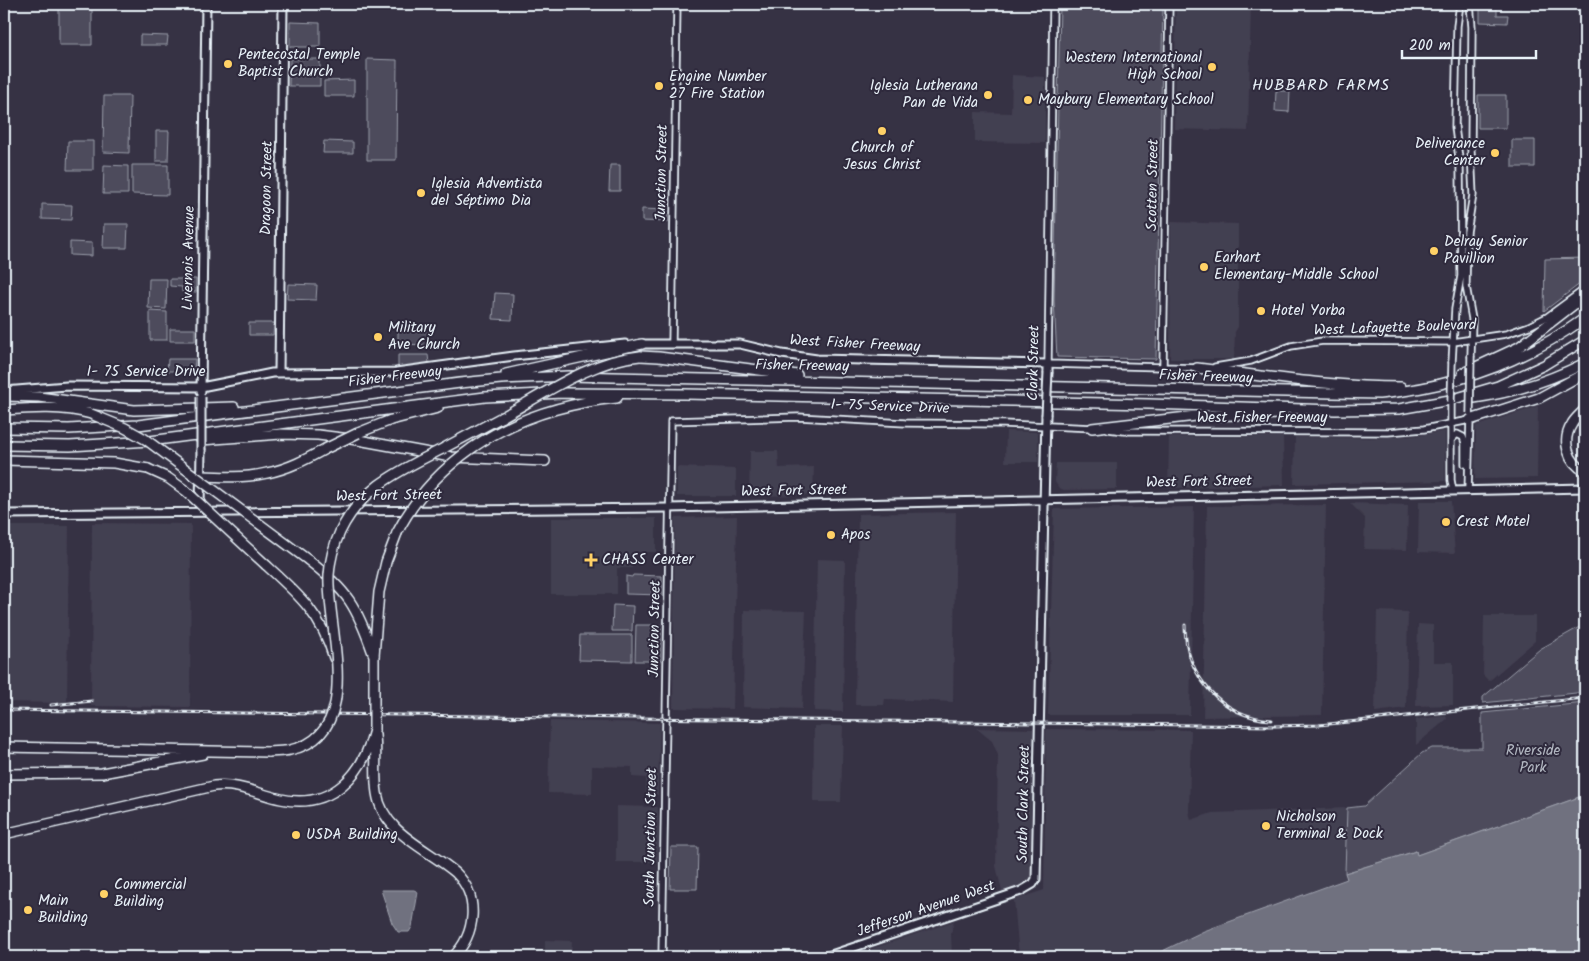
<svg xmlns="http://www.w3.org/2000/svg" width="1589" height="961" font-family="Kalam,sans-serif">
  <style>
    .built { fill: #433f51 }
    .green { fill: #4d4b5c; stroke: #9a9eaa }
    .water { fill: #70717f; stroke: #a0a4af }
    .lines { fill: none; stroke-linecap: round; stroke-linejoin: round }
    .minor-casing { stroke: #e8f1f8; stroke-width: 9 }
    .major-casing { stroke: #e8f1f8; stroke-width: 11 }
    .highway-casing { stroke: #e8f1f8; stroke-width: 12 }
    .minor { stroke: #2f2a3d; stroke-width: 5.5 }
    .major { stroke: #2f2a3d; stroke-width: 7 }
    .highway { stroke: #2f2a3d; stroke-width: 9 }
    .rail-casing { stroke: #e8f1f8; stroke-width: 3 }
    .rail { stroke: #2f2a3d; stroke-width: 1; stroke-dasharray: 4; stroke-linecap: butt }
    .minor-bridge-casing { stroke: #e8f1f8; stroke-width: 9; stroke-linecap: butt }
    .major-bridge-casing { stroke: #e8f1f8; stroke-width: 11; stroke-linecap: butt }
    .highway-bridge-casing { stroke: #e8f1f8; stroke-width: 12; stroke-linecap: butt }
    .minor-bridge { stroke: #2f2a3d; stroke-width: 5.5 }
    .major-bridge { stroke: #2f2a3d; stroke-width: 7 }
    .highway-bridge { stroke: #2f2a3d; stroke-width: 9 }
    .poi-dot { fill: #ffd166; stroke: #2f2a3d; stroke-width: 2 }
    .labels { text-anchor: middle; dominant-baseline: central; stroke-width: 4; stroke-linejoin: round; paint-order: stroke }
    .poi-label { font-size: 15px; fill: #e8f1f8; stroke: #2f2a3d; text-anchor: start }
    .street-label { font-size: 15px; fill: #e8f1f8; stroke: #2f2a3d }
    .park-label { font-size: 15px; fill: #b2b7c1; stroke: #2f2a3d }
    .neighbourhood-label { font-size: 16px; letter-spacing: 1px; fill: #e8f1f8; stroke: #2f2a3d }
  </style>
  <rect width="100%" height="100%" fill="#363244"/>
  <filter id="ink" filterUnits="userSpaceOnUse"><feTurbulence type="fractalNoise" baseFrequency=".02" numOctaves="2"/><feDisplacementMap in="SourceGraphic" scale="10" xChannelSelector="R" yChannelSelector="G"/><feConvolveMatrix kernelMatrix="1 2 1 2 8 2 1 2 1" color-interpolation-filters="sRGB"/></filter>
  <g filter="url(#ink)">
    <path class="built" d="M1176,4H1251L1248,131L1174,129Z
      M1012,75L1045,77V143L975,142V112L1011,113Z
      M1171,222L1238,224V327L1235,332L1234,359H1170Z
      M1538,406L1537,478L1475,479L1476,426Z
      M1006,431L1038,432V462H1005Z
      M1445,431V481L1294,484L1295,437L1370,438L1412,436Z
      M1283,436L1284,485L1168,488L1169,437Z
      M750,451H778L779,468L814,467L813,495L749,496Z
      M1056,463H1117V489L1064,490L1059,488L1055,482Z
      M677,467L736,469V496H677Z
      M1419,501H1451L1455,553L1418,552Z
      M1350,503L1408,505L1407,550L1364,549L1365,518Z
      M1326,505L1322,715L1203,717L1207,506Z
      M1194,507L1190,715H1048L1054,509Z
      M956,512L953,702L885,699L884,705H855L858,514Z
      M737,516L733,709L673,708L675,518Z
      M551,518H656V552H632V568H617V594H551Z
      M92,523L191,524L190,707L91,706Z
      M4,526H69L67,703L4,702Z
      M817,559L845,560L843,712L814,711Z
      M744,610L806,611L802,709L743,707Z
      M1377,611L1408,612L1406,708L1375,712Z
      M1484,616H1535V641L1489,681L1483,675Z
      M1418,624L1433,625V662H1453V705L1416,706Z
      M1446,716L1447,719L1416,745V719Z
      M550,721L660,723L658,795H646V778L632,777V767L592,766V794L548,793Z
      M814,726H843L841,802H813Z
      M976,728L1034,729L1030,882L1002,892L996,866L998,755L992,741Z
      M1046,729L1191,730L1189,811L1191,820L1212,813L1347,808L1345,873L1347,879L1204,931L1150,957H1019L1014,900L1044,890Z
      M616,806L658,807V862H616Z
      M954,921L951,934L952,957H847Z
      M545,940L572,941L571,957H545Z"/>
    <path class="green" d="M59,4H92V45H59Z
      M1060,4H1163L1156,359L1057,357L1054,300Z
      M1480,6L1497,7V15H1508L1507,23L1480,22Z
      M290,22L320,23V47H290Z
      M140,35L168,36L167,45H140Z
      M290,59H320V86H289Z
      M367,59L397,60L396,160H367Z
      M354,80V96H324V81Z
      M1276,91H1290L1289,112L1275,111Z
      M1478,95H1506V128H1478Z
      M104,96H130L129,153L103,152Z
      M156,131H169L168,161H156Z
      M1512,140H1535V167H1512Z
      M68,141H93V170H67Z
      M324,141L353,142V153H323Z
      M104,165L128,166V194H103Z
      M132,165H168V195L132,194Z
      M610,165H620V191H609Z
      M42,204L72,205L71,220L42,219Z
      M642,209L668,210V222L642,221Z
      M104,224H128L127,248H103Z
      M70,242L92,243V256L70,255Z
      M1585,258V280L1544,311L1545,259Z
      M149,279H167L166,309L148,308Z
      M170,279H196V292H182V287L170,286Z
      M288,284L317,285L316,300L287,299Z
      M495,293L513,294L512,320L493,319Z
      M150,311L167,312V340H150Z
      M249,323H274L273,335H249Z
      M170,329H195V341H170Z
      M398,331L429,332V345L398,344Z
      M398,355H428L429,363L398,368Z
      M168,359H195L194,371H167Z
      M633,575L662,576V595L626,594V576L632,577Z
      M613,605L633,606L632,631H612Z
      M1585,624V692L1483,703V697L1540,649Z
      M636,625H661V661H635Z
      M580,635H632V661L579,660Z
      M1585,703V795L1417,855L1416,851L1345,873L1347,808L1364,806L1422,753L1432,748H1482V713Z
      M671,847H698L697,889H670Z"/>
    <path class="water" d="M1585,795V957H1150L1204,931L1347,879L1345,873L1416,851L1417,855Z
      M381,890H414L418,892L412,927L409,932H398L392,923Z"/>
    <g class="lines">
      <g class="minor-casing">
        <path id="minor" d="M1053,4L1048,364L1200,368
          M1470,4L1472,27L1471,151L1473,195L1467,232L1466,286L1472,319L1471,356
          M672,343L677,4
          M1452,362L1455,309L1461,276L1460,166L1455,127L1457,26L1460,4
          M1163,366L1169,4
          M1215,367L1251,361L1291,346L1323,341L1453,342L1506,334L1529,326L1547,317L1585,289
          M1451,402V480L1453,491
          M1108,429L1124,431L1388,432L1424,429L1470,420
          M1451,440L1457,434L1463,437L1465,443V464
          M1468,491L1470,418
          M662,957L671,421L798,417L905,423L1004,424L1094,428"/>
      </g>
      <g class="major-casing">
        <path id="major" d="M639,344H740L782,354L817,359L1048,364V372
          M279,373L283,4
          M4,391L67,386L201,387L272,373L396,372L514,356L625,344
          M201,391L206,4
          M200,506L201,450
          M4,514L669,508L1585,488
          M825,957L1021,891L1033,884L1036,879L1046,415"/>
      </g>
      <g class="highway-casing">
        <path id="highway" d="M640,356L659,357L797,375
          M1197,368C1265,376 1332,387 1401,387
          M1463,373L1519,347L1585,296
          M506,374L642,344
          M4,396L39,397L134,410L234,407
          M1474,398C1512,393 1551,380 1585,363
          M1585,409C1581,414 1575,418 1572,424C1561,441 1568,462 1585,471
          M4,410C33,408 63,406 91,414
          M1470,420L1539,398L1585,373
          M4,428L69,429L138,425L460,383L501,379L568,376L1379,394C1454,387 1524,362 1585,318
          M1092,428L1196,416L1283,414
          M358,433L391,420L438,408
          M201,440L281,434L318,435L358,440L451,457L545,461
          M4,445L70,446L150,441L485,397L562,393L684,394L1149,404L1335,410L1399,409L1450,400L1498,386L1544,365L1585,340
          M444,448L502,417
          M472,448C516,418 564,403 617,398
          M4,460L114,463L148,469
          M201,476C223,477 246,478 267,473C288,469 307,459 325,449
          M308,560C348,591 357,607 373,653
          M266,565C299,595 321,614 334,658
          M374,656L379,592L386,562L397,533
          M375,735C377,754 374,774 377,793C383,834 429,849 456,873C480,897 476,934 453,957
          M4,747L268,752
          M4,774L102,773L203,754
          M4,834L214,786C238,783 258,794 281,799C331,810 363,775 374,730"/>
      </g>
      <use href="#minor" class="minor"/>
      <use href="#major" class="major"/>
      <use href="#highway" class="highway"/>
      <g class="rail-casing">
        <path id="rail" d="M1185,625C1185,675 1221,717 1272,720
          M51,705L92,701
          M4,710L1275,726L1319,725L1585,698"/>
      </g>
      <use href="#rail" class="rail"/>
      <g class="minor-bridge-casing">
        <path id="minor-bridge" d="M1451,402L1452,362
          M1470,413L1471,356"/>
      </g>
      <g class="major-bridge-casing">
        <path id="major-bridge" d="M1046,415L1048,372
          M201,450V397"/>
      </g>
      <g class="highway-bridge-casing">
        <path id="highway-bridge" d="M91,414L125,428L145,439L308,560
          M502,417C544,394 592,360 640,356
          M325,449L358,433
          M148,469L168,478L186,491L266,565
          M397,533C414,499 441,470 472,448
          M374,730V656
          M268,752C275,751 283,752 290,750C367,734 326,626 329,575C330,560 334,545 340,532C362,486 402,470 444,448"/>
      </g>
      <use href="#minor-bridge" class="minor-bridge"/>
      <use href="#major-bridge" class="major-bridge"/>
      <use href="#highway-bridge" class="highway-bridge"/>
    </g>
  </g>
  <g class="poi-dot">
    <circle cx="228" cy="64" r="5"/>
    <circle cx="1212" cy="67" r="5"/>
    <circle cx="659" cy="86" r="5"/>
    <circle cx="988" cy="95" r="5"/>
    <circle cx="1028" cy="100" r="5"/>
    <circle cx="882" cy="131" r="5"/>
    <circle cx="1495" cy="153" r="5"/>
    <circle cx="421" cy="193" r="5"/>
    <circle cx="1434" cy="251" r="5"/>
    <circle cx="1204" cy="267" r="5"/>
    <circle cx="1261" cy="311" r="5"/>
    <circle cx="378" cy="337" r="5"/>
    <circle cx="1446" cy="522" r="5"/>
    <circle cx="831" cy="535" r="5"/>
    <path d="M588.5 552.5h5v5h5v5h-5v5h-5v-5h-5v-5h5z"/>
    <circle cx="1266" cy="826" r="5"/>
    <circle cx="296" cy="835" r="5"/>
    <circle cx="104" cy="894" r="5"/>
    <circle cx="28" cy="910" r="5"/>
  </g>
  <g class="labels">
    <g class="poi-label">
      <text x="238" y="55">Pentecostal Temple<tspan x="238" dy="17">Baptist Church</tspan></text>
      <text x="1202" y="58" text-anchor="end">Western International<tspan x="1202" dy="17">High School</tspan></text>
      <text x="669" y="77">Engine Number<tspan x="669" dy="17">27 Fire Station</tspan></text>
      <text x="978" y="86" text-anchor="end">Iglesia Lutherana<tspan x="978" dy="17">Pan de Vida</tspan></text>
      <text x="1038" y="100">Maybury Elementary School</text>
      <text x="1485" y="144" text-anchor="end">Deliverance<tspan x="1485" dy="17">Center</tspan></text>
      <text x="882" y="148" text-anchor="middle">Church of<tspan x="882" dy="17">Jesus Christ</tspan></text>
      <text x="431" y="184">Iglesia Adventista<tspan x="431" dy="17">del Séptimo Dia</tspan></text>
      <text x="1444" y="242">Delray Senior<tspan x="1444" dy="17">Pavillion</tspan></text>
      <text x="1214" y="258">Earhart<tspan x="1214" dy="17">Elementary-Middle School</tspan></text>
      <text x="1271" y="311">Hotel Yorba</text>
      <text x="388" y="328">Military<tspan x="388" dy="17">Ave Church</tspan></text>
      <text x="1456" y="522">Crest Motel</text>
      <text x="841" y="535">Apos</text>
      <text x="602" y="560">CHASS Center</text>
      <text x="1276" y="817">Nicholson<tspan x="1276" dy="17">Terminal &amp; Dock</tspan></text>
      <text x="306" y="835">USDA Building</text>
      <text x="114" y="885">Commercial<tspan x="114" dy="17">Building</tspan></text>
      <text x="38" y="901">Main<tspan x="38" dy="17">Building</tspan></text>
    </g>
    <g class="street-label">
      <text transform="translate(662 173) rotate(-89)">Junction Street</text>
      <text transform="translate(1153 185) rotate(-89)">Scotten Street</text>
      <text transform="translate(267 188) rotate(-89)">Dragoon Street</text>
      <text transform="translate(189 258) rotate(-89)">Livernois Avenue</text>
      <text transform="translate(1395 328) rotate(-2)">West Lafayette Boulevard</text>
      <text transform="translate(855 344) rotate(3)">West Fisher Freeway</text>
      <text transform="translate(1034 363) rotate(-89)">Clark Street</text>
      <text transform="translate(802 366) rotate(1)">Fisher Freeway</text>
      <text x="146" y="372">I- 75 Service Drive</text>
      <text transform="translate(395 377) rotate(-7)">Fisher Freeway</text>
      <text transform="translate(1206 377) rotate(2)">Fisher Freeway</text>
      <text transform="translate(890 407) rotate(2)">I- 75 Service Drive</text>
      <text x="1262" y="418">West Fisher Freeway</text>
      <text transform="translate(1199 482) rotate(-1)">West Fort Street</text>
      <text transform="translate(794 491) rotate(-1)">West Fort Street</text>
      <text transform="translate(389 496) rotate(-1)">West Fort Street</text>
      <text transform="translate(655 629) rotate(-89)">Junction Street</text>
      <text transform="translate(1024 804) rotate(-89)">South Clark Street</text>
      <text transform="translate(651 837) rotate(-89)">South Junction Street</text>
      <text transform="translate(926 909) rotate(-19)">Jefferson Avenue West</text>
    </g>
    <g class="park-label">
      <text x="1533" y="751">Riverside<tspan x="1533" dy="17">Park</tspan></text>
    </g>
    <g class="neighbourhood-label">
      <text x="1321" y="85">HUBBARD FARMS</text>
    </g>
  </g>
  <rect width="1589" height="961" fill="none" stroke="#2f2a3d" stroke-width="20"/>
  <rect x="10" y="10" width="1569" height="941" fill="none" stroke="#e8f1f8" stroke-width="2" filter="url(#ink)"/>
  <path d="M1402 50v8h134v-8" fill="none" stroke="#e8f1f8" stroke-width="2.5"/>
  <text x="1409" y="50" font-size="15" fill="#e8f1f8" stroke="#2f2a3d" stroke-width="4" paint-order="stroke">200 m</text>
</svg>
